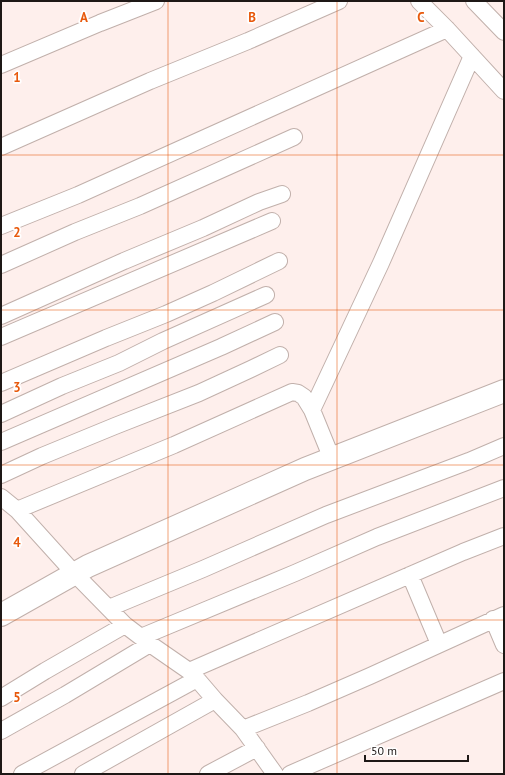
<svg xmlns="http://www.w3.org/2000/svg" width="505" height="775" font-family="'PT Sans',sans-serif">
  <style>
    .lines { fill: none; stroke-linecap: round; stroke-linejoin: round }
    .street-casing { stroke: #c1b0ab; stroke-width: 18 }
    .secondary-casing { stroke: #c1b0ab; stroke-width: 24 }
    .street { stroke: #fff; stroke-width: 16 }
    .secondary { stroke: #fff; stroke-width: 22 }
    .grid { fill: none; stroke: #e8590c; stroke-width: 1; stroke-opacity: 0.55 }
    .grid-label { font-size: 13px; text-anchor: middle; font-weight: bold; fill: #e8590c; stroke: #fff; stroke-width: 3.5; stroke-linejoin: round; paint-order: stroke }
  </style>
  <rect width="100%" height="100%" fill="#feefec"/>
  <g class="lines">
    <g class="street-casing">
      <path id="street" d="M419,1L447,29L504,91
        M474,1L504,32
        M1,65L100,23L156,1
        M1,147L150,81L248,41L339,1
        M1,226L78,195L447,29
        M1,265L75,232L140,206L294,137
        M1,316L124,261L203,228L259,202L282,194
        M1,337L272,221
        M1,383L106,338L166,314L213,293L279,261
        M312,410L381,263L472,56
        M1,414L62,386L119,363L163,341L266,295
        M1,442L221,347L275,322
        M1,475L42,456L115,426L199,393L251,369L280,355
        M1,497L17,510L74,573L125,625L150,644L189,671L197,679L215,700L243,729L275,774
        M17,510L174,445L292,392L298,393L304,397L312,410L332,459
        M410,575L439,644
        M109,608L203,569L326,515L469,461L504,446
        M493,619L504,645
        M141,637L295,573L377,537L504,488
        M189,671L463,552L504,536
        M1,698L45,671L125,625
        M243,729L308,703L370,676L504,615
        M1,731L65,695L150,644
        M22,774L197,679
        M83,774L215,700
        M208,774L257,748
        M290,774L504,681"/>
    </g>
    <g class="secondary-casing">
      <path id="secondary" d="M1,615L88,566L305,469L504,391"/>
    </g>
    <use href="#street" class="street"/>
    <use href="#secondary" class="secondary"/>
  </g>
  <path class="grid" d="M168,1V774M337,1V774M1,155H504M1,310H504M1,465H504M1,620H504"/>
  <g class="grid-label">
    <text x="84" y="22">A</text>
    <text x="252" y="22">B</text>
    <text x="421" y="22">C</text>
    <text x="17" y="82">1</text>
    <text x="17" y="237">2</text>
    <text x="17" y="392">3</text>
    <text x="17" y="547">4</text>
    <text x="17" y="702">5</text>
  </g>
  <rect width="505" height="775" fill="none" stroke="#1e1816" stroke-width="4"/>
  <path d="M365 755v6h103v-6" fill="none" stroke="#1e1816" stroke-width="2"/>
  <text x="371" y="755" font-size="12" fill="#1e1816" stroke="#ffffff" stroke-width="3" paint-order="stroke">50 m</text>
</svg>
